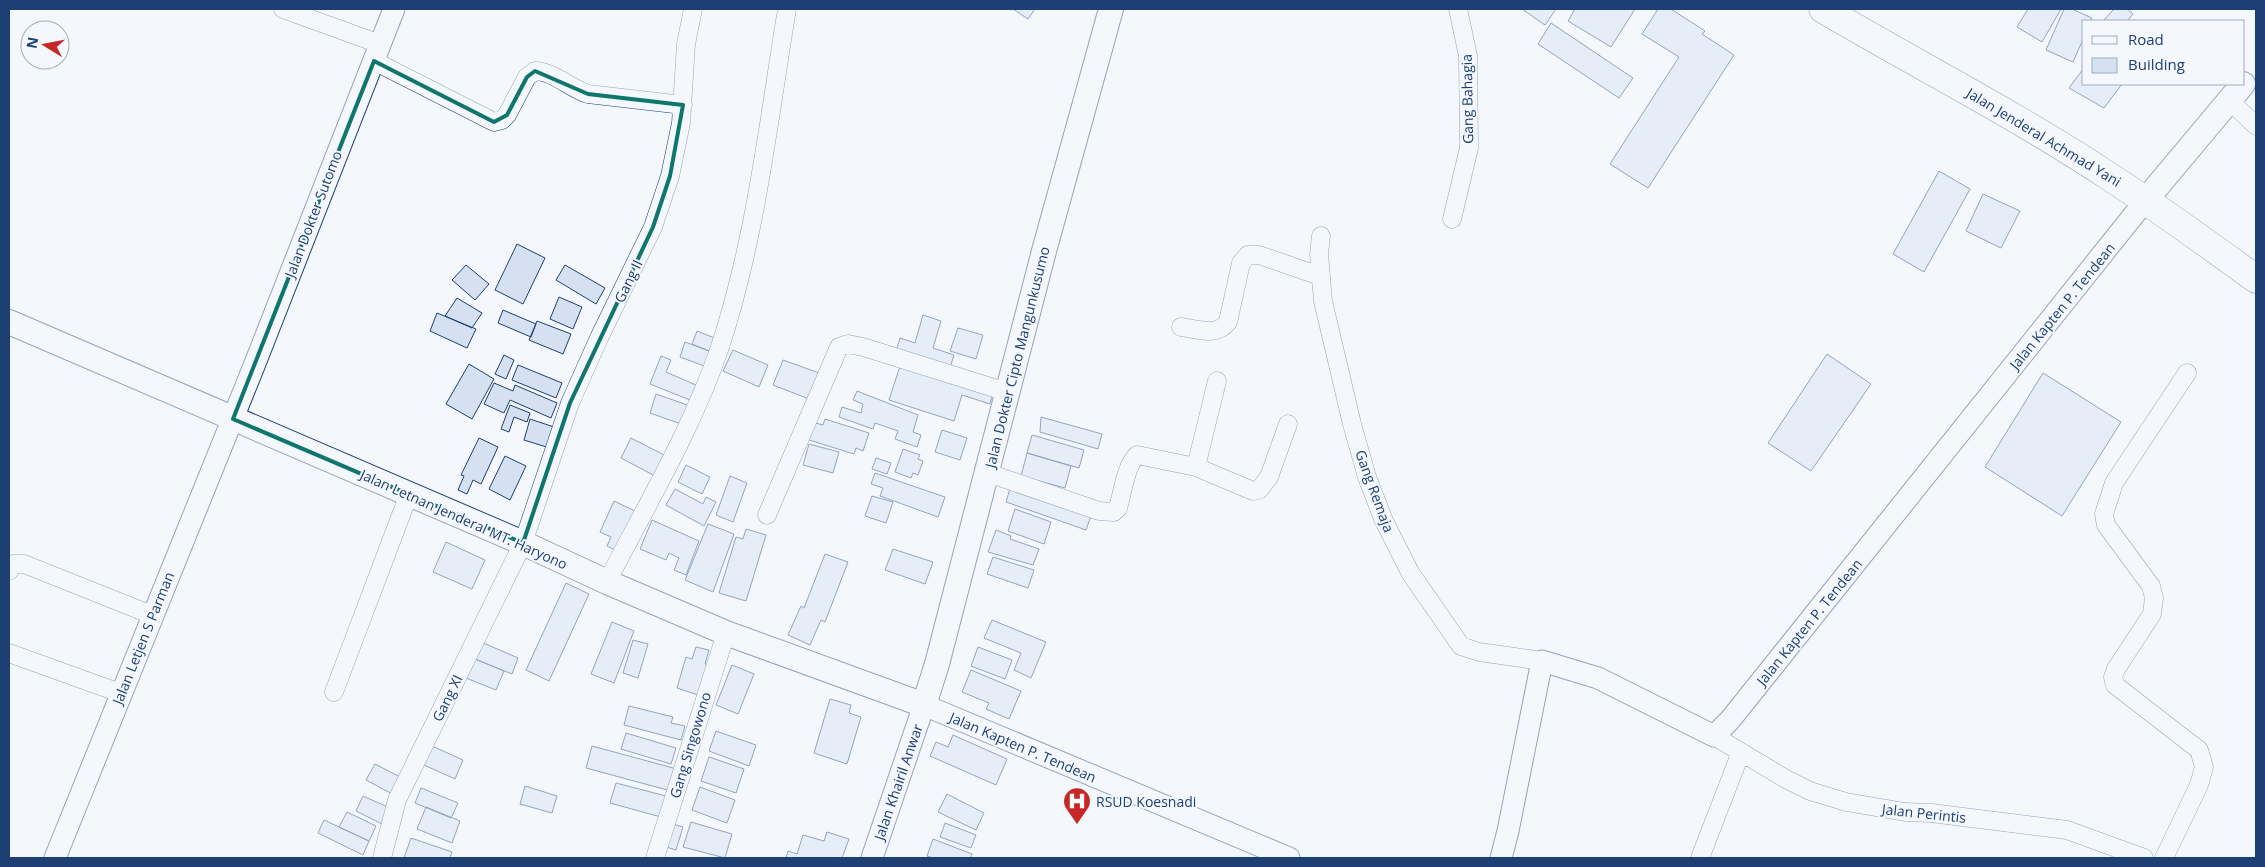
<svg xmlns="http://www.w3.org/2000/svg" width="2265" height="867" font-family="'Open Sans',sans-serif">
  <style>
    .building { fill: #d5e0f0; stroke: #1d3f73 }
    .lines { fill: none; stroke-linecap: round; stroke-linejoin: round }
    .minor-casing { stroke: #1d3f73; stroke-width: 19 }
    .tertiary-casing { stroke: #1d3f73; stroke-width: 23 }
    .secondary-casing { stroke: #1d3f73; stroke-width: 26 }
    .primary-casing { stroke: #1d3f73; stroke-width: 29 }
    .minor { stroke: #f4f7fb; stroke-width: 18 }
    .tertiary { stroke: #f4f7fb; stroke-width: 21 }
    .secondary { stroke: #f4f7fb; stroke-width: 24 }
    .primary { stroke: #f4f7fb; stroke-width: 28 }
    .marked { fill: none; stroke: #0f766e; stroke-width: 4; stroke-linejoin: round }
    .labels { text-anchor: middle; dominant-baseline: central; stroke-width: 4; stroke-linejoin: round; paint-order: stroke }
    .street-label { font-size: 14px; fill: #1d3f73; stroke: #f4f7fb }
    .poi-label { font-size: 14px; fill: #1d3f73; stroke: #f4f7fb; text-anchor: start }
  </style>
  <rect width="100%" height="100%" fill="#f4f7fb"/>
  <path class="building" d="M1013,9H1035L1028,19Z
    M1522,9H1556L1545,25Z
    M1575,9H1635L1611,47L1568,21Z
    M1658,9H1671L1705,31L1702,34L1734,55L1648,188L1610,164L1679,57L1642,34Z
    M2028,9H2061L2042,42L2017,27Z
    M2064,9H2072L2092,18L2090,21H2084V37L2073,62L2046,50Z
    M2114,9H2127L2133,14L2127,21H2106L2104,20Z
    M1551,23L1633,78L1619,98L1538,44Z
    M2084,68V84H2122L2104,108L2069,88Z
    M1939,171L1970,189L1924,272L1893,254Z
    M1983,194L2020,211L2001,248L1966,231Z
    M517,244L545,258L523,304L495,290Z
    M466,265L489,284L475,300L452,280Z
    M565,265L605,288L596,304L556,280Z
    M559,297L582,307L573,329L550,319Z
    M457,298L482,313L472,328L445,316Z
    M503,310L536,324L531,337L498,323Z
    M437,313L476,329L467,348L430,331Z
    M923,315L941,321L933,348L954,355L949,371L895,355L900,338L915,343Z
    M537,321L571,334L563,354L529,340Z
    M958,328L983,335L976,359L950,351Z
    M697,331L717,339L712,352L692,344Z
    M685,342L712,352L707,367L680,357Z
    M733,350L768,365L759,387L723,371Z
    M1827,354L1871,384L1811,471L1768,443Z
    M504,355L514,360L506,379L495,374Z
    M661,356L671,360L666,372L696,385L690,400L650,384Z
    M783,360L819,373L809,399L773,385Z
    M901,363L993,393L990,404L962,395L954,421L889,400Z
    M469,364L494,379L472,419L446,404Z
    M518,365L562,383L556,398L512,380Z
    M2043,373L2121,422L2062,516L1985,467Z
    M494,383L513,391L515,385L557,403L551,418L510,400L504,413L484,404Z
    M857,391L918,415L913,432L921,435L917,447L895,439L898,431L875,423L873,429L839,417L842,407L861,413L863,404L853,400Z
    M656,394L693,407L687,426L650,413Z
    M510,405L530,413L527,422L514,417L509,432L501,429Z
    M1041,417L1102,434L1098,449L1040,432Z
    M530,419L560,429L553,449L524,440Z
    M825,419L869,433L863,451L856,448L854,454L806,439L812,422L823,425Z
    M942,430L967,438L960,460L935,452Z
    M1032,435L1084,450L1079,468L1027,453Z
    M479,438L498,447L481,484L473,480L467,494L458,490L464,476L461,475Z
    M631,438L666,456L655,476L621,458Z
    M809,444L839,452L833,473L803,465Z
    M903,449L920,455L918,459L923,461L918,475L913,473L911,478L895,472Z
    M1027,453L1071,466L1065,488L1021,476Z
    M505,456L526,466L510,500L489,489Z
    M876,458L891,463L887,474L872,469Z
    M686,465L710,477L702,494L678,482Z
    M875,473L945,497L938,517L880,496L883,488L871,484Z
    M730,476L747,483L733,522L716,515Z
    M1011,485L1092,513L1086,530L1006,502Z
    M675,489L703,504L706,497L716,502L704,526L666,505Z
    M872,496L893,502L886,523L865,516Z
    M614,501L637,512L619,552L607,546L611,537L600,532Z
    M1015,509L1051,522L1044,544L1008,531Z
    M652,520L699,541L686,575L674,570L679,558L669,553L666,560L640,549Z
    M708,524L734,534L713,592L685,580Z
    M746,529L766,535L746,601L719,593L736,537L743,539Z
    M996,530L1011,536L1010,539L1039,549L1033,565L988,552Z
    M446,542L485,560L472,589L433,572Z
    M893,549L933,562L925,584L885,570Z
    M825,554L848,562L825,622L821,620L810,645L788,635L801,606L804,608Z
    M993,557L1034,570L1028,588L987,574Z
    M566,583L589,594L549,681L526,670Z
    M992,620L1046,642L1031,678L1014,670L1021,653L984,638Z
    M612,622L634,631L614,683L591,674Z
    M633,640L648,644L638,678L623,673Z
    M481,642L518,658L512,674L475,659Z
    M696,647L709,650L705,664L710,665L701,696L677,688L686,657L692,659Z
    M978,647L1012,660L1005,679L971,666Z
    M475,659L504,671L496,690L466,678Z
    M732,665L754,674L738,714L716,705Z
    M971,670L1021,691L1009,719L986,709L989,703L962,692Z
    M830,699L851,705L849,713L861,717L847,764L814,753Z
    M629,706L673,717L671,723L685,726L681,740L624,725Z
    M716,731L756,745L749,766L709,751Z
    M626,733L676,748L671,764L621,749Z
    M953,735L1007,759L996,785L930,756L936,742L948,747Z
    M432,746L463,760L455,779L424,765Z
    M592,746L677,769L671,791L586,768Z
    M709,757L744,769L736,793L701,781Z
    M375,764L404,779L396,796L366,780Z
    M616,783L666,796L661,817L610,803Z
    M525,786L557,796L552,813L520,804Z
    M700,787L735,800L727,823L692,810Z
    M421,788L458,803L451,818L415,803Z
    M947,794L984,813L976,830L938,812Z
    M363,796L390,808L382,824L356,811Z
    M426,807L460,821L452,843L417,829Z
    M347,812L376,826L369,841L339,827Z
    M324,820L369,841L363,855L318,833Z
    M666,822L683,827L676,850L660,845Z
    M691,822L732,834L725,858L683,847Z
    M945,823L976,835L971,848L940,837Z
    M827,832L849,839L842,858H786L788,851L797,854L803,835L824,841Z
    M411,838L452,852L450,858H404Z
    M933,839L972,854L971,858H933L927,856Z"/>
  <g class="lines">
    <g class="minor-casing">
      <path id="minor" d="M283,9L380,44
        M374,61L494,122L502,120L507,115L527,77L535,71C553,71 571,89 588,94L683,105
        M2229,100L2256,126
        M1452,219L1469,148L1468,56L1458,9
        M1321,236L1319,254L1323,301L1352,424L1367,477L1384,521L1411,574L1461,646L1479,652L1542,661
        M1181,327C1197,329 1217,337 1228,322L1241,263L1248,255H1259L1320,276
        M1196,467L1253,491L1259,490L1269,477L1288,424
        M988,473L1099,511L1114,512L1118,508C1123,492 1125,467 1137,455L1196,467L1217,381
        M767,515L839,347L848,344L863,347L1007,392
        M9,571L14,564H24L152,615
        M607,582C646,506 691,431 719,350C756,239 768,123 787,9
        M9,653L120,693
        M334,692L409,494
        M1714,736L1786,779L1810,791L1846,802L1905,812L1931,813L2067,830L2144,858
        M382,858L397,800L523,543L570,403L599,338L653,227L670,176L681,123L686,44L693,9
        M655,858L726,633
        M1700,858L1741,752
        M2164,858L2199,785L2204,767L2202,760L2199,750L2115,685L2113,677L2116,669L2152,614L2154,598L2151,586L2106,525L2104,514L2114,483L2187,373"/>
    </g>
    <g class="tertiary-casing">
      <path id="tertiary" d="M55,858L254,366L394,9
        M872,858L924,705L1289,858
        M1501,858L1508,831L1542,661L1598,678L1714,736L1730,720L2145,201"/>
    </g>
    <g class="secondary-casing">
      <path id="secondary" d="M2145,201L2243,84
        M9,322L523,543L607,582L726,633L924,705L937,664L1044,251L1111,9"/>
    </g>
    <g class="primary-casing">
      <path id="primary" d="M1823,9C1918,65 2018,116 2110,177C2160,209 2208,244 2256,279"/>
    </g>
    <use href="#minor" class="minor"/>
    <use href="#tertiary" class="tertiary"/>
    <use href="#secondary" class="secondary"/>
    <use href="#primary" class="primary"/>
  </g>
  <path d="M0 0H2265V867H0ZM374,61L494,122L507,115L527,77L535,71L588,94L683,105L670,176L653,227L570,403L523,543L233,419Z" fill="#f4f7fb" fill-opacity=".55" fill-rule="evenodd"/>
  <path class="marked" d="M374,61L494,122L507,115L527,77L535,71L588,94L683,105L670,176L653,227L570,403L523,543L233,419Z"/>
  <defs>
    <g id="hospital-pin" transform="scale(1.4375)"><path d="M0 17L-7.5 6A9.5 9.5 0 1 1 7.5 6Z" fill="#c62828" stroke="#f4f7fb"/><path d="M-5-5h3v3.5h4V-5h3V5h-3V1.5h-4V5h-3Z" fill="#fff"/></g>
  </defs>
  <g fill-rule="evenodd">
    <use href="#hospital-pin" x="1077" y="801"/>
  </g>
  <g class="labels">
    <g class="street-label">
      <text transform="translate(1467 99) rotate(-91)">Gang Bahagia</text>
      <text transform="translate(2044 137) rotate(31)">Jalan Jenderal Achmad Yani</text>
      <text transform="translate(313 214) rotate(-69)">Jalan Dokter Sutomo</text>
      <text transform="translate(628 281) rotate(-64)">Gang II</text>
      <text transform="translate(2062 306) rotate(-51)">Jalan Kapten P. Tendean</text>
      <text transform="translate(1017 357) rotate(-76)">Jalan Dokter Cipto Mangunkusumo</text>
      <text transform="translate(1375 491) rotate(70)">Gang Remaja</text>
      <text transform="translate(464 519) rotate(24)">Jalan Letnan Jenderal MT. Haryono</text>
      <text transform="translate(1809 622) rotate(-51)">Jalan Kapten P. Tendean</text>
      <text transform="translate(143 638) rotate(-68)">Jalan Letjen S Parman</text>
      <text transform="translate(447 698) rotate(-64)">Gang XI</text>
      <text transform="translate(690 745) rotate(-73)">Gang Singowono</text>
      <text transform="translate(1023 747) rotate(23)">Jalan Kapten P. Tendean</text>
      <text transform="translate(898 782) rotate(-71)">Jalan Khairil Anwar</text>
      <text transform="translate(1924 813) rotate(6)">Jalan Perintis</text>
    </g>
    <g class="poi-label">
      <text x="1096" y="801">RSUD Koesnadi</text>
    </g>
  </g>
  <rect width="2265" height="867" fill="none" stroke="#1d3f73" stroke-width="20"/>
  <rect x="2082" y="20" width="162" height="65" fill="#f4f7fb" stroke="#9eadc5"/>
  <rect x="2092" y="36" width="25" height="8" fill="#f4f7fb" stroke="#9eadc5"/>
  <text x="2128" y="45" font-size="15" fill="#1d3f73">Road</text>
  <rect x="2092" y="58" width="25" height="15" fill="#d5e0f0" stroke="#9eadc5"/>
  <text x="2128" y="70" font-size="15" fill="#1d3f73">Building</text>
  <g transform="translate(45 45) rotate(280)"><circle r="24" fill="#f4f7fb" stroke="#9eadc5"/>
  <path d="M0-4L9 19L0 12L-9 19Z" fill="#c62828"/>
  <text y="-8" font-size="14" font-weight="bold" text-anchor="middle" fill="#1d3f73">N</text>
  </g>
</svg>
